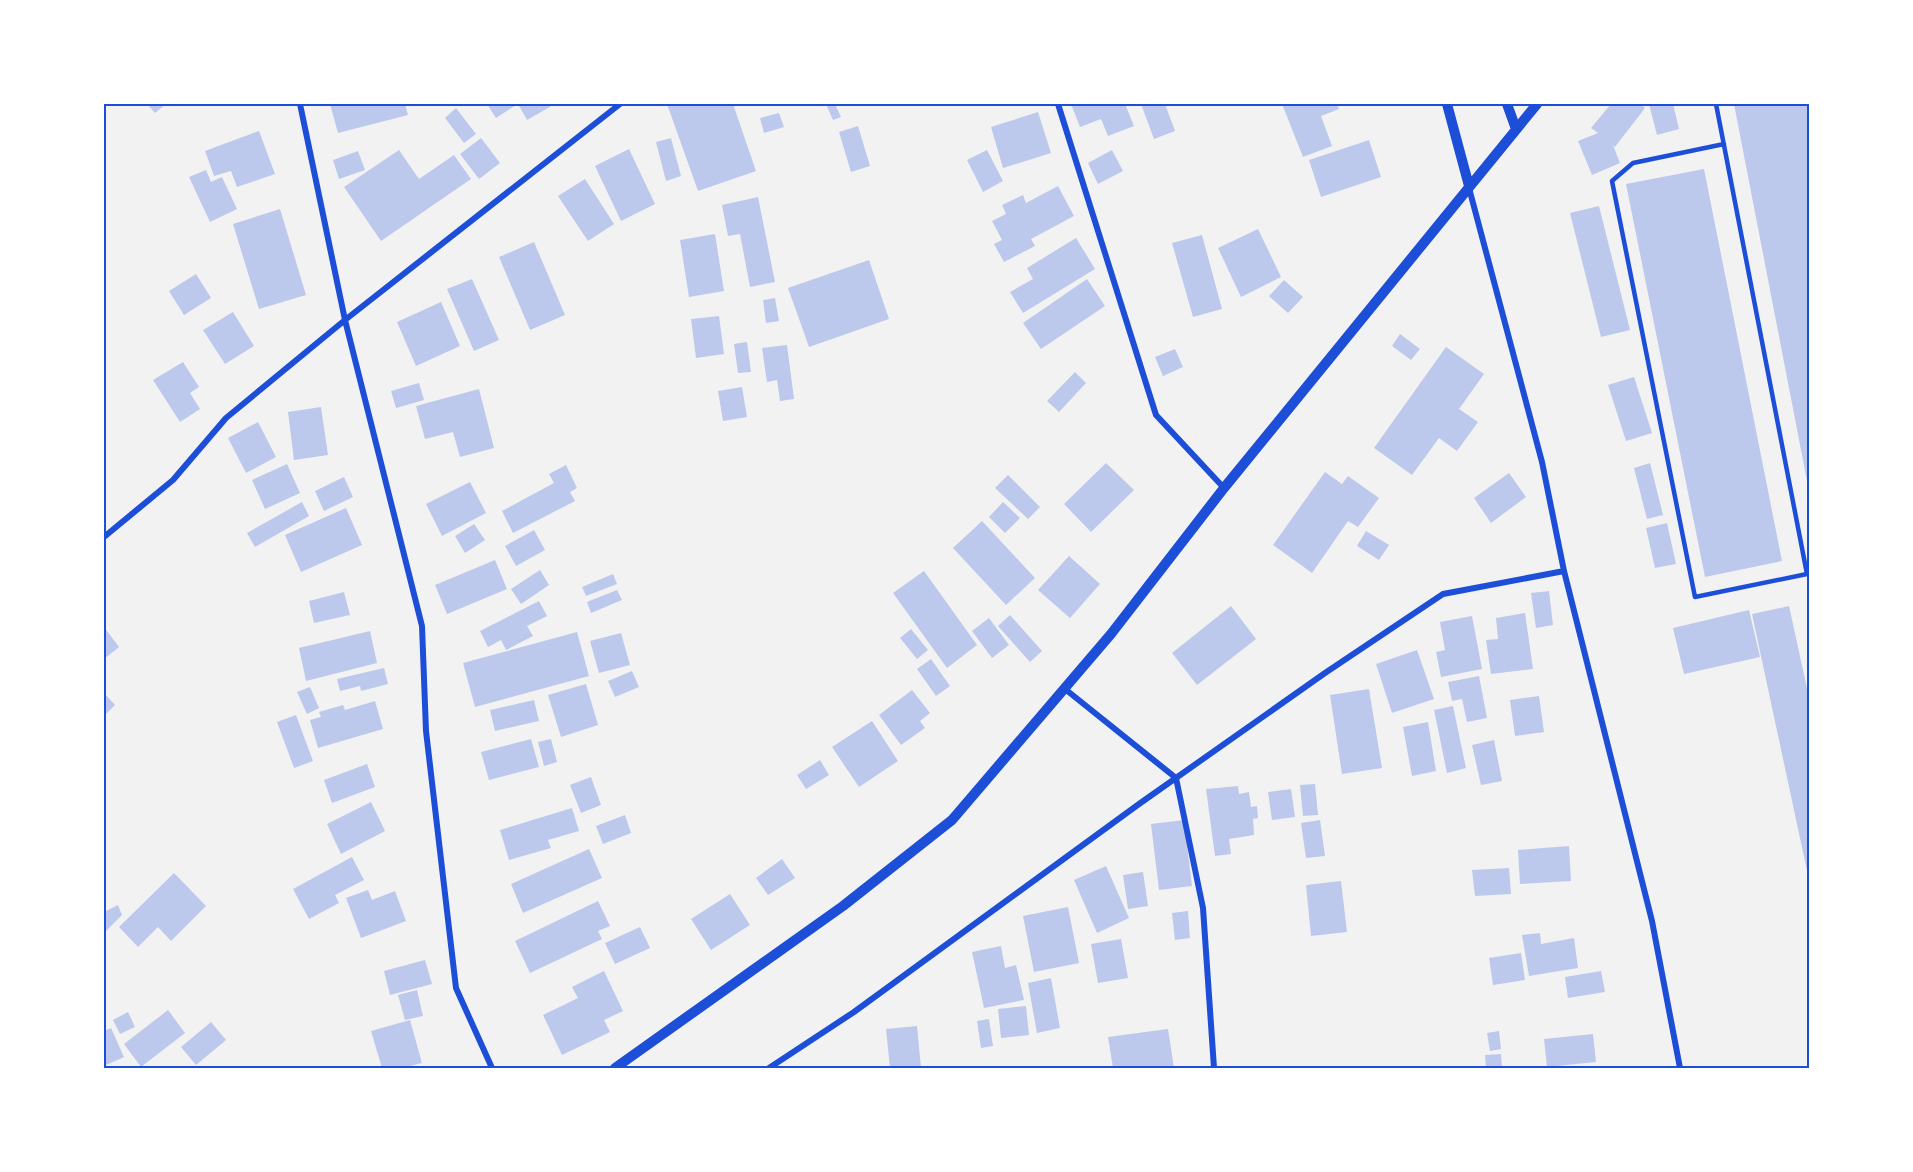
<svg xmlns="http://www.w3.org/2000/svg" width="1913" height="1172" font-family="'Alegreya Sans',sans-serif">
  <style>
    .building { fill: #bdc9ec }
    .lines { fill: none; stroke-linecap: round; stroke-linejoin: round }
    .service { stroke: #1d4ed8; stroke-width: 4.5 }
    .minor { stroke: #1d4ed8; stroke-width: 6 }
    .tertiary { stroke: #1d4ed8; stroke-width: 10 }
    .neatline { fill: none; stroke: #1d4ed8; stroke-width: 2 }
  </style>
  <rect width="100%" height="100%" fill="#f2f2f2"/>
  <path class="building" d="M147,104H166L155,113Z
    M330,104H405L408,115L338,133Z
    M487,104H555L527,120L518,104L496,118Z
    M667,104H733L756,171L698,191Z
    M826,104H835L841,117L833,120Z
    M1071,104H1125L1134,126L1108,136L1101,119L1080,127Z
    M1141,104H1165L1175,131L1154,139Z
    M1282,104H1337L1339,109L1321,116L1332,146L1303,157Z
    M1611,104H1640L1645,108L1615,147L1613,145L1620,163L1592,175L1578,141L1598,133L1591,128Z
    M1649,104H1673L1679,129L1657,135Z
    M1734,104H1810V486H1808Z
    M456,108L476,134L464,143L445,118Z
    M1038,112L1051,153L1003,168L991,127Z
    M779,113L784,127L764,133L760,118Z
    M858,126L870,166L851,172L839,132Z
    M259,131L275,174L237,187L231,171L214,176L205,151Z
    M481,138L500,163L479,179L460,154Z
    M671,138L681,176L666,181L656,142Z
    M1369,140L1381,177L1321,197L1309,160Z
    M629,149L655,204L621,221L595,166Z
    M399,150L419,179L454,155L471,179L381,241L344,187Z
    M987,150L1003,181L983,192L967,160Z
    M1112,150L1123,171L1098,184L1088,163Z
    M358,151L365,170L339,179L333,160Z
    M1704,169L1782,561L1705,577L1626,184Z
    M206,170L211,182L222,177L237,209L210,222L189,177Z
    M585,179L614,224L588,241L558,196Z
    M1058,186L1074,216L1031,239L1035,246L1004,262L994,244L1002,240L992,221L1006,214L1002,205L1023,195L1026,203Z
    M758,197L775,282L750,287L740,234L728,236L722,205Z
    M1599,206L1630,330L1601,337L1570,213Z
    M280,209L306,295L259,309L233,224Z
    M1258,229L1281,277L1241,297L1218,248Z
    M715,234L724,291L689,297L680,240Z
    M1202,235L1222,309L1193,317L1172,243Z
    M1076,238L1095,269L1023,313L1010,292L1033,279L1027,268Z
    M534,242L565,315L530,330L499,257Z
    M869,260L889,319L809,347L788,288Z
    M196,274L211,298L184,315L169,291Z
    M472,279L499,340L474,351L447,289Z
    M1087,279L1105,306L1041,349L1023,323Z
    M1284,280L1303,297L1288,313L1269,296Z
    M775,298L779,321L766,323L763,300Z
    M441,302L460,346L416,366L397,322Z
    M233,312L254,346L225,364L203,330Z
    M719,316L724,354L696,358L691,319Z
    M1400,334L1420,349L1411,360L1392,346Z
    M747,342L751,372L738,373L734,344Z
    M787,345L794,399L780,401L777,380L767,382L762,348Z
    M1446,347L1484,374L1459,409L1478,422L1457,451L1439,438L1412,475L1374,448Z
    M1175,349L1183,367L1163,376L1155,357Z
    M183,362L199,387L190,393L200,409L180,422L153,380Z
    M1075,372L1086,383L1059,412L1047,401Z
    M1634,377L1652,433L1626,441L1608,385Z
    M419,383L424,400L396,408L391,391Z
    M742,387L747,417L723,421L718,391Z
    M479,389L494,448L460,457L453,432L425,439L416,406Z
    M321,407L328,455L294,460L288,412Z
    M258,422L276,457L246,473L228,438Z
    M1106,463L1134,490L1091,532L1064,504Z
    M1650,463L1663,515L1647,519L1634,468Z
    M287,464L300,493L265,509L252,480Z
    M566,465L577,488L570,492L575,501L513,533L502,511L554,483L549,474Z
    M1325,472L1342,484L1348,476L1379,498L1358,527L1348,521L1312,573L1273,545Z
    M1509,473L1526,497L1491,523L1474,498Z
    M1008,475L1040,507L1028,519L995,488Z
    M344,477L353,497L324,511L315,491Z
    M470,482L486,513L442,536L426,504Z
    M302,502L309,516L255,547L247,533Z
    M1003,502L1020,518L1005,533L989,517Z
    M346,508L362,545L301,572L285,535Z
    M982,521L1035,578L1006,605L953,548Z
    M1667,523L1676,564L1655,568L1646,528Z
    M474,524L485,540L465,553L455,536Z
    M534,530L545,550L516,566L505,546Z
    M1366,531L1389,545L1379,560L1357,546Z
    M1069,556L1100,584L1070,618L1038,590Z
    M495,560L507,589L447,614L435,585Z
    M540,570L549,585L521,604L511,589Z
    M924,571L977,645L947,668L893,593Z
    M613,574L617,584L586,596L582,587Z
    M617,590L622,600L591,613L587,602Z
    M1549,591L1553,625L1536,628L1531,593Z
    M344,592L350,615L314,623L309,601Z
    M539,601L547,616L527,626L533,636L506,650L501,640L488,647L480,631Z
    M1231,606L1256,639L1197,685L1172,653Z
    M1789,606L1810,702L1809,880L1752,614Z
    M1749,610L1760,657L1684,674L1673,628Z
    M1525,613L1533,669L1491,674L1486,640L1498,639L1496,618Z
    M1010,615L1042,651L1030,662L998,626Z
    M1472,616L1482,669L1441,677L1436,652L1445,650L1440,622Z
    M989,618L1009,645L992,658L972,631Z
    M104,627L119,647L104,659Z
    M911,629L928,650L917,659L900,638Z
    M370,631L377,663L306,681L299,648Z
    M577,632L589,676L475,707L463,663Z
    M621,633L630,665L599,673L590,641Z
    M1417,650L1434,699L1392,713L1376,664Z
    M931,659L950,686L936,696L917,669Z
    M384,668L388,684L361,691L360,686L340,691L337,679Z
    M632,671L639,687L615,697L608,681Z
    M1479,676L1487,718L1467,722L1462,699L1452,701L1448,682Z
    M586,684L598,725L561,737L548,695Z
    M310,687L319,708L307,714L297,692Z
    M1369,689L1382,768L1342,774L1330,695Z
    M912,690L930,713L920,721L925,728L901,745L879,715Z
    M104,693L115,705L104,716Z
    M1539,696L1544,732L1515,736L1510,700Z
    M534,700L539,721L495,731L490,710Z
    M375,701L383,729L318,748L310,720L321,717L319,712L343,705L345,710Z
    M1453,706L1466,768L1447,773L1434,710Z
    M296,715L313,761L294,768L277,722Z
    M872,721L898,761L859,787L832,747Z
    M1428,722L1436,771L1412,776L1403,727Z
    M531,739L539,767L489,780L481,752Z
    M551,739L557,762L544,766L538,742Z
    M1494,740L1502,781L1481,785L1472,745Z
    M820,760L829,775L806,789L797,775Z
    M367,764L375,787L332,803L324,780Z
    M591,777L601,805L581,813L570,785Z
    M1315,784L1318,815L1303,816L1300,785Z
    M1238,786L1239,794L1249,792L1251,807L1257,806L1258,818L1253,819L1254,835L1229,839L1231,854L1215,856L1206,789Z
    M1291,789L1295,817L1272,820L1268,792Z
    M371,802L385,831L341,854L327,824Z
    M572,808L579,831L548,840L551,848L509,860L500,830Z
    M625,815L631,833L603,844L596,826Z
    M1184,820L1192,886L1159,890L1151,824Z
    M1320,820L1325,856L1306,858L1301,823Z
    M1569,846L1571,881L1520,884L1518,850Z
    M589,849L602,878L523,913L511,884Z
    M352,857L364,880L335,895L339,903L309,919L293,889Z
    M782,859L795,878L768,895L756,878Z
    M1106,866L1129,918L1097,933L1074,880Z
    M1509,868L1511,894L1475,896L1472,870Z
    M1143,872L1148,906L1128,909L1123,875Z
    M174,873L206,906L171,941L158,927L138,947L119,927Z
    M1341,881L1347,932L1311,936L1306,885Z
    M368,890L372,900L395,891L406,921L361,938L346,898Z
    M730,894L750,925L711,950L691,919Z
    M598,901L610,926L598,931L602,939L530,973L515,941Z
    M118,905L122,915L104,933V912Z
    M1068,907L1079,963L1034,972L1023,916Z
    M1188,911L1190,938L1175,940L1172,913Z
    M640,927L650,948L615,964L605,943Z
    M1540,933L1541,944L1574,938L1578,968L1529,976L1522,935Z
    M1121,939L1128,978L1098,983L1091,944Z
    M1001,946L1005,968L1016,965L1024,1000L984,1008L972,952Z
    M1521,953L1525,980L1493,985L1489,958Z
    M425,960L432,984L390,995L384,971Z
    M604,971L623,1011L604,1020L610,1032L562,1055L543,1015L578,998L572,987Z
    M1601,971L1605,992L1568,998L1565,977Z
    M1051,978L1060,1028L1037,1033L1028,983Z
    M417,990L423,1016L405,1020L398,995Z
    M1026,1006L1029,1035L1001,1038L998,1009Z
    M168,1010L185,1033L141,1067L124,1044Z
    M128,1012L135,1027L120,1034L113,1020Z
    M989,1019L993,1046L981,1048L977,1021Z
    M410,1020L422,1063L402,1068H382L371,1031Z
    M211,1022L226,1040L196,1065L181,1047Z
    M917,1026L921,1068H890L886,1029Z
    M111,1028L124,1057L104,1066V1031Z
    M1168,1029L1174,1068H1113L1108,1037Z
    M1499,1031L1501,1049L1490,1051L1487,1033Z
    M1593,1034L1596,1062L1547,1067L1544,1039Z
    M1501,1054L1502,1068H1486L1485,1055Z"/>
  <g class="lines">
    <path class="service" d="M1716,104L1807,574L1695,597L1612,181L1633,163L1724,144"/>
    <path class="minor" d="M300,104L345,320L422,626L426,731L456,988L492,1068
      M1058,104L1156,415L1224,488
      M1469,188L1542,462L1564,571L1652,921L1680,1068
      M104,537L173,480L226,418L345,320L620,104
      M1065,689L1176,778L1203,908L1214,1068
      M769,1068L854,1012L1139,804L1325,673L1443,594L1564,571"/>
    <path class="tertiary" d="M1447,104L1469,186
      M1507,104L1516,129
      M615,1068L843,906L952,820L1111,634L1224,488L1537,104"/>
  </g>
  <rect width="1913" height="1172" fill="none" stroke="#ffffff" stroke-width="210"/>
  <rect x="105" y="105" width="1703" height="962" class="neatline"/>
</svg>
